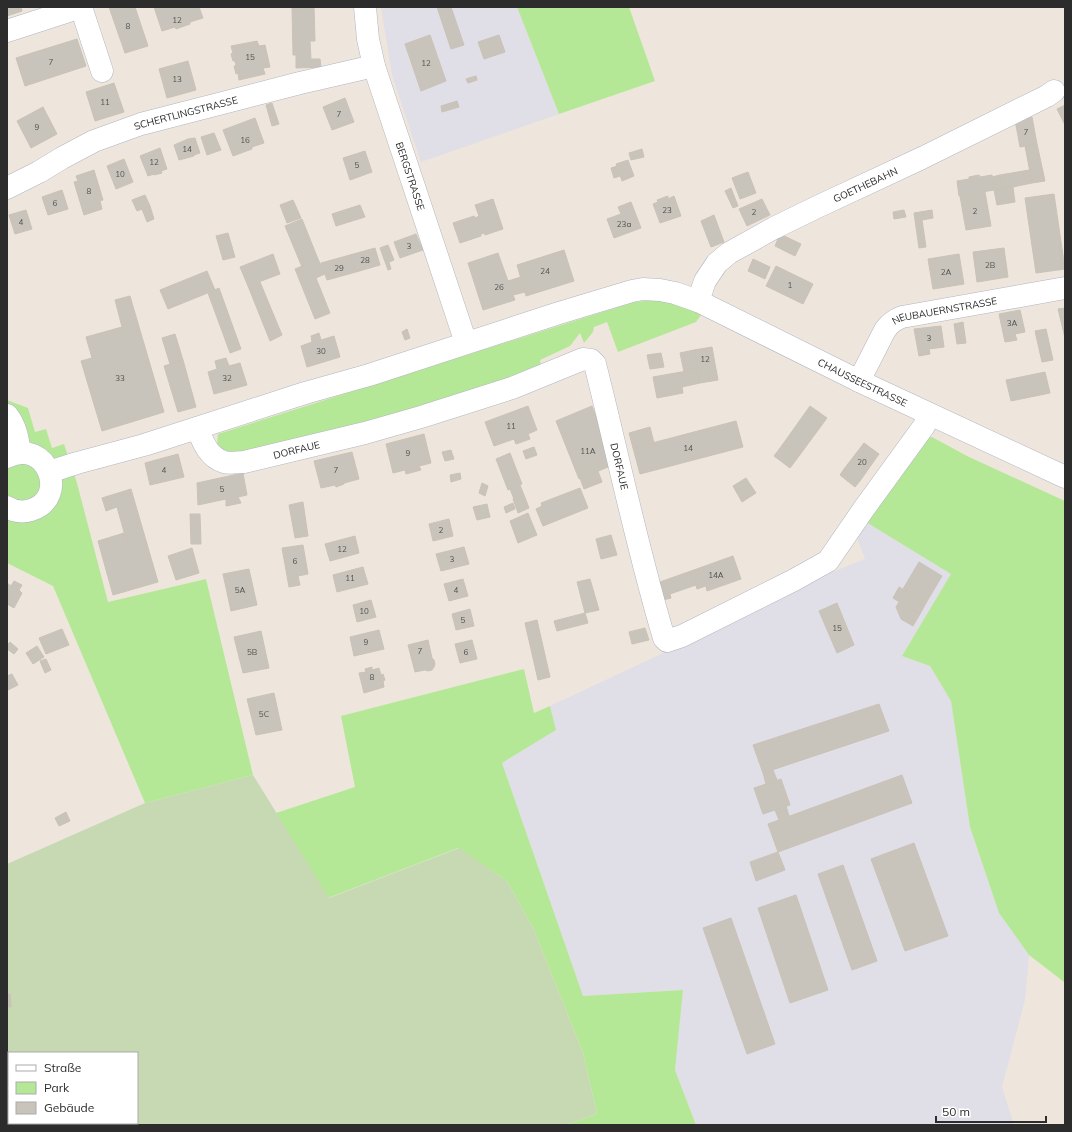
<svg xmlns="http://www.w3.org/2000/svg" width="1072" height="1132" font-family="Mulish,sans-serif">
  <style>
    .industrial { fill: #e0dee6 }
    .green { fill: #b5e896 }
    .cemetery { fill: #c7d9b3; fill-rule: evenodd }
    .building { fill: #c9c4bb; stroke: #cac2b6 }
    .lines { fill: none; stroke-linecap: round; stroke-linejoin: round }
    .minor-casing { stroke: #b1b4c0; stroke-width: 23 }
    .minor { stroke: #fff; stroke-width: 22 }
    .labels { text-anchor: middle; dominant-baseline: central; stroke-width: 3; stroke-linejoin: round; paint-order: stroke }
    .number-label { font-size: 8px; fill: #535250 }
    .street-label { font-size: 10px; fill: #2c2c2c; stroke: #fff }
  </style>
  <rect width="100%" height="100%" fill="#eee6dd"/>
  <path class="industrial" d="M381,7H517L559,114L421,162L392,75Z
    M866,522L952,574L902,656L930,666L951,701L970,827L999,913L1029,955L1025,1000L1002,1087L1014,1125H696L675,1070L683,990L583,996L502,763L556,730L550,706L661,654L752,608L803,584L865,559L857,538Z"/>
  <path class="green" d="M517,7H629L655,81L559,114Z
    M654,300L673,303L699,312L701,315L696,322L618,352L607,322L594,327L593,332L584,343L580,333L570,346L540,360L542,371L366,428L243,452C230,452 224,455 217,444L218,434L634,302Z
    M7,400L28,408L35,432L46,429L52,448L64,444L77,483L108,602L206,579L253,775L145,803L53,586L7,563Z
    M932,437L967,456L1065,501L1064,982L1029,955L999,913L970,827L951,701L930,666L902,656L951,574L866,522L928,438Z
    M524,669L534,713L550,706L556,730L502,763L583,996L683,990L675,1070L696,1125H566L597,1114L583,1053L534,930L507,881L458,848L328,898L276,813L355,787L341,716Z"/>
  <path class="cemetery" d="M253,775L329,898L459,848L507,881L534,930L583,1053L597,1114L566,1125H7V864L145,803ZM9,1053H137V1123H9Z"/>
  <path class="building" d="M7,7H21L22,11L7,16Z
    M109,7H135L148,46L125,53Z
    M154,7H199L203,18L190,22V24L176,29L175,27L162,31Z
    M292,7H314L315,41H310L311,59H320L321,67L296,68V55H293Z
    M437,7H451L464,45L451,49Z
    M430,35L446,81L421,91L405,44Z
    M499,35L505,52L484,59L478,42Z
    M77,39L86,66L25,86L16,58Z
    M257,41L259,46L265,45L270,67L263,68L265,74L239,80L238,73L236,74L234,66H236L235,61H233L231,54L233,53L231,46Z
    M188,61L196,90L167,98L159,69Z
    M476,76L477,80L468,83L466,79Z
    M114,83L124,112L95,121L86,92Z
    M345,98L354,122L332,130L323,107Z
    M457,101L459,107L442,112L441,106Z
    M272,103L279,124L272,126L266,105Z
    M1065,105V125L1057,109Z
    M43,107L57,134L31,148L17,121Z
    M1032,117L1037,144L1020,147L1015,120Z
    M255,118L264,143L252,147V149L233,156L223,130Z
    M214,133L221,150L207,155L201,137Z
    M195,138L200,153L194,155V156L179,160L174,145L188,139Z
    M1037,144L1045,181L1032,183L1025,146Z
    M160,148L167,169L161,171L162,173L154,175V174L148,176L140,156Z
    M642,149L644,157L631,160L629,153Z
    M365,151L372,172L350,180L343,158Z
    M124,159L133,182L116,189L107,166Z
    M628,160L634,176L622,181L616,164Z
    M617,166L620,176L614,178L611,168Z
    M94,170L103,200L100,201L102,209L84,215L74,182L78,181L76,176Z
    M1029,170L1032,183L1003,189L1000,175Z
    M748,172L756,193L740,199L732,178Z
    M979,175L980,177L992,175L994,190L959,196L957,181L969,179V177Z
    M1000,175L1003,189L994,190L992,177Z
    M1013,187L1015,202L997,205L994,190Z
    M731,188L738,206L733,208L725,191Z
    M62,190L68,209L48,215L42,197Z
    M985,192L991,226L966,230L960,196Z
    M1054,194L1065,269L1036,273L1025,198Z
    M145,195L150,206L137,211L132,200Z
    M668,196V199L674,196L681,216L660,223L653,204L658,202L657,200Z
    M493,199L503,229L485,235L484,233L481,234V236L460,243L453,223L474,216L475,218L479,216L475,205Z
    M762,199L770,215L747,226L739,209Z
    M293,200L301,218L287,223L280,205Z
    M631,202L641,228L614,238L607,219L621,214L618,207Z
    M360,205L365,217L336,226L332,214Z
    M150,206L154,219L147,222L142,209Z
    M26,210L32,229L15,234L9,215Z
    M904,210L906,217L894,219L893,212Z
    M932,210L933,218L922,220L926,247L919,248L914,213Z
    M714,215L724,242L711,247L701,221Z
    M302,219L318,259L302,267L285,226Z
    M228,233L235,257L223,260L216,236Z
    M416,234L423,250L400,258L394,242Z
    M780,234L801,244L795,256L775,246Z
    M388,245L394,260L389,262L391,269L388,270L380,248Z
    M375,248L380,265L356,272L350,255Z
    M1004,248L1008,277L977,282L973,252Z
    M564,250L574,281L526,296L517,265Z
    M498,253L508,281L521,277L525,292L513,295L515,300L483,310L468,263Z
    M273,254L280,274L248,286L240,267Z
    M959,254L964,284L933,289L928,259Z
    M350,255L356,272L327,280L321,263Z
    M318,259L325,274L316,278L330,313L315,319L295,269Z
    M753,259L770,267L765,279L748,271Z
    M776,266L813,284L803,304L766,286Z
    M207,271L215,290L168,309L160,290Z
    M260,282L282,335L270,341L248,286Z
    M219,288L233,327L222,331L208,293Z
    M130,296L164,412L102,431L81,361L92,358L86,337L122,327L115,300Z
    M1065,308V338L1058,309Z
    M1020,310L1025,332L1015,334L1017,340L1005,342L999,314Z
    M963,322L966,343L957,344L954,324Z
    M941,326L944,347L929,349L930,354L919,356L914,329Z
    M233,327L241,349L230,353L222,331Z
    M407,329L410,338L405,340L402,332Z
    M1046,329L1053,360L1042,362L1035,331Z
    M319,333L321,340L334,336L340,357L307,367L301,346L312,342L311,336Z
    M175,334L183,360L170,364L162,338Z
    M712,347L718,380L700,383L694,350Z
    M694,350L698,369L684,372L680,353Z
    M661,353L664,367L650,369L647,355Z
    M226,358L229,366L240,363L247,385L214,394L208,372L217,369L215,361Z
    M183,360L196,407L178,412L164,366Z
    M698,369L700,383L682,387L683,393L657,398L653,377Z
    M1045,372L1050,393L1011,401L1006,380Z
    M528,406L537,430L528,434L530,439L516,444L514,439L494,446L485,422Z
    M592,406L604,437L613,465L579,479L556,421Z
    M810,406L827,418L799,456L783,444Z
    M736,421L743,447L640,474L633,448Z
    M650,427L654,443L633,448L629,433Z
    M424,434L431,463L419,466L421,470L406,474L405,470L393,473L386,444Z
    M864,443L879,454L860,481L844,469Z
    M783,444L799,456L790,468L774,456Z
    M534,447L537,455L526,459L523,451Z
    M451,450L454,459L445,461L442,452Z
    M352,452L359,479L344,483V484L336,487L335,485L321,488L314,461Z
    M510,453L522,484L508,490L496,459Z
    M178,454L184,477L150,485L145,463Z
    M844,469L860,481L855,487L840,475Z
    M598,471L602,482L584,489L580,478Z
    M243,473L247,495L238,497L241,503L226,506V499L198,505L197,483Z
    M460,473L461,479L451,482L450,475Z
    M746,478L756,493L742,502L733,486Z
    M482,483L488,486L485,496L479,493Z
    M520,485L524,495L514,499L510,489Z
    M580,488L588,508L543,526L536,509L542,506L541,503Z
    M131,489L147,544L129,550L117,507L106,511L102,498Z
    M524,495L529,508L518,513L513,499Z
    M303,502L308,536L295,538L289,505Z
    M513,503L515,509L506,513L504,507Z
    M487,504L490,517L477,520L473,507Z
    M528,513L537,535L518,543L510,521Z
    M190,514H200L201,544H191Z
    M449,519L453,536L433,541L429,524Z
    M124,533L129,550L147,544L158,582L113,595L98,541Z
    M611,535L617,555L601,559L596,539Z
    M355,536L359,553L330,561L325,544Z
    M303,545L308,574L298,576L300,585L289,587L282,548Z
    M464,547L469,564L441,571L436,554Z
    M192,548L199,573L176,580L168,556Z
    M733,556L741,579L707,591L706,586L697,589L691,571Z
    M919,562L942,576L926,603L903,589Z
    M363,567L368,584L337,592L333,575Z
    M249,569L257,605L231,611L223,574Z
    M691,571L696,585L670,594L671,598L663,600L657,583Z
    M463,579L468,596L449,601L444,584Z
    M590,579L599,610L585,613L577,582Z
    M14,581L22,585L19,590L22,593L14,608L7,604V583L11,586Z
    M899,587L926,603L920,614L893,598Z
    M371,600L376,617L357,622L353,605Z
    M899,602L920,614L913,626L901,619L896,607Z
    M837,603L854,645L837,653L819,611Z
    M470,609L474,626L456,630L452,614Z
    M585,613L588,623L557,631L554,621Z
    M537,620L550,677L538,680L525,623Z
    M645,628L649,640L632,644L629,632Z
    M62,629L69,645L46,654L39,638Z
    M379,630L384,649L354,656L350,637Z
    M261,631L269,668L243,673L234,637Z
    M428,640L432,658L434,660L435,664L434,667L432,670L428,671L425,670L415,672L408,645Z
    M472,640L477,659L460,663L455,644Z
    M10,642L18,649L14,654L7,649V645Z
    M37,646L44,657L33,664L26,653Z
    M46,659L51,670L45,673L40,661Z
    M372,667V670L379,668L381,675L383,674L385,680L383,681L384,687L364,693L359,673L366,672L365,669Z
    M12,674L18,685L8,690L7,688V676Z
    M274,693L282,730L256,735L247,699Z
    M879,704L889,731L763,773L753,745Z
    M773,770L777,780L766,784L763,773Z
    M902,775L912,803L778,852L768,824Z
    M781,779L790,805L763,814L754,788Z
    M786,806L789,816L779,820L775,810Z
    M66,812L70,821L59,826L55,818Z
    M914,843L948,936L905,951L871,859Z
    M778,852L785,870L756,881L750,862Z
    M843,865L877,961L852,970L818,874Z
    M796,895L828,990L790,1003L758,908Z
    M731,918L775,1044L747,1054L703,928Z
    M7,994H10L11,1007H7Z"/>
  <g class="lines">
    <g class="minor-casing">
      <g id="minor">
        <path d="M81,7L102,71"/>
        <path id="s1" d="M365,7L368,39L374,66L466,343"/>
        <path d="M7,31L81,7"/>
        <path id="s2" d="M7,188L39,172L62,158L94,141L141,124L300,83L374,66"/>
        <path id="s3" d="M698,301L705,281L717,263L729,253L774,228L817,207L922,158L1047,96L1054,91"/>
        <path id="s4" d="M859,381L885,330C890,323 894,320 902,317L1065,288"/>
        <path d="M7,415C16,426 18,439 20,453"/>
        <path id="s5" d="M197,428C203,442 208,457 224,462C230,464 238,462 244,462L365,433L421,417L512,388L583,359L591,360L595,364C618,455 637,548 664,638L667,641L682,636L794,580L828,561L863,510L924,426L929,415"/>
        <path d="M7,457C47,437 70,498 31,510C22,513 15,512 7,507"/>
        <path id="s6" d="M49,472L77,463L144,445L305,393L369,375L559,313L632,291L643,289L660,290L675,293L698,301L859,381L1065,477"/>
      </g>
    </g>
    <use href="#minor" class="minor"/>
  </g>
  <g class="labels">
    <g class="number-label">
      <text x="177" y="20">12</text>
      <text x="128" y="26">8</text>
      <text x="250" y="57">15</text>
      <text x="51" y="62">7</text>
      <text x="426" y="63">12</text>
      <text x="177" y="79">13</text>
      <text x="105" y="102">11</text>
      <text x="339" y="114">7</text>
      <text x="37" y="127">9</text>
      <text x="1026" y="132">7</text>
      <text x="245" y="140">16</text>
      <text x="187" y="149">14</text>
      <text x="154" y="162">12</text>
      <text x="357" y="165">5</text>
      <text x="120" y="174">10</text>
      <text x="89" y="191">8</text>
      <text x="55" y="203">6</text>
      <text x="667" y="210">23</text>
      <text x="975" y="211">2</text>
      <text x="754" y="212">2</text>
      <text x="21" y="222">4</text>
      <text x="624" y="224">23a</text>
      <text x="409" y="246">3</text>
      <text x="365" y="260">28</text>
      <text x="990" y="265">2B</text>
      <text x="339" y="268">29</text>
      <text x="545" y="271">24</text>
      <text x="946" y="272">2A</text>
      <text x="790" y="285">1</text>
      <text x="499" y="287">26</text>
      <text x="1012" y="323">3A</text>
      <text x="929" y="338">3</text>
      <text x="321" y="351">30</text>
      <text x="705" y="359">12</text>
      <text x="120" y="378">33</text>
      <text x="227" y="378">32</text>
      <text x="511" y="426">11</text>
      <text x="688" y="448">14</text>
      <text x="588" y="451">11A</text>
      <text x="408" y="453">9</text>
      <text x="862" y="462">20</text>
      <text x="164" y="470">4</text>
      <text x="336" y="470">7</text>
      <text x="222" y="489">5</text>
      <text x="441" y="530">2</text>
      <text x="342" y="549">12</text>
      <text x="452" y="559">3</text>
      <text x="295" y="561">6</text>
      <text x="716" y="575">14A</text>
      <text x="350" y="578">11</text>
      <text x="240" y="590">5A</text>
      <text x="456" y="590">4</text>
      <text x="364" y="611">10</text>
      <text x="463" y="620">5</text>
      <text x="837" y="628">15</text>
      <text x="366" y="642">9</text>
      <text x="420" y="651">7</text>
      <text x="252" y="652">5B</text>
      <text x="466" y="652">6</text>
      <text x="372" y="677">8</text>
      <text x="264" y="714">5C</text>
    </g>
    <g class="street-label">
      <text stroke="none"><textPath href="#s2" startOffset="195">SCHERTLINGSTRASSE</textPath></text>
      <text stroke="none"><textPath href="#s1" startOffset="176">BERGSTRASSE</textPath></text>
      <text stroke="none"><textPath href="#s3" startOffset="211">GOETHEBAHN</textPath></text>
      <text stroke="none"><textPath href="#s4" startOffset="122">NEUBAUERNSTRASSE</textPath></text>
      <text stroke="none"><textPath href="#s6" startOffset="862">CHAUSSEESTRASSE</textPath></text>
      <text stroke="none"><textPath href="#s5" startOffset="119">DORFAUE</textPath></text>
      <text stroke="none"><textPath href="#s5" startOffset="539">DORFAUE</textPath></text>
    </g>
  </g>
  <rect width="1072" height="1132" fill="none" stroke="#2c2c2c" stroke-width="16"/>
  <rect x="8" y="1052" width="130" height="72" fill="#ffffff" stroke="#ababab"/>
  <rect x="16" y="1065" width="20" height="6" fill="#ffffff" stroke="#ababab"/>
  <text x="44" y="1072" font-size="12" fill="#2c2c2c">Straße</text>
  <rect x="16" y="1082" width="20" height="12" fill="#b5e896" stroke="#ababab"/>
  <text x="44" y="1092" font-size="12" fill="#2c2c2c">Park</text>
  <rect x="16" y="1102" width="20" height="12" fill="#c9c4bb" stroke="#ababab"/>
  <text x="44" y="1112" font-size="12" fill="#2c2c2c">Gebäude</text>
  <path d="M936 1116v6h110v-6" fill="none" stroke="#2c2c2c" stroke-width="2"/>
  <text x="942" y="1116" font-size="12" fill="#2c2c2c" stroke="#ffffff" stroke-width="3" paint-order="stroke">50 m</text>
</svg>
